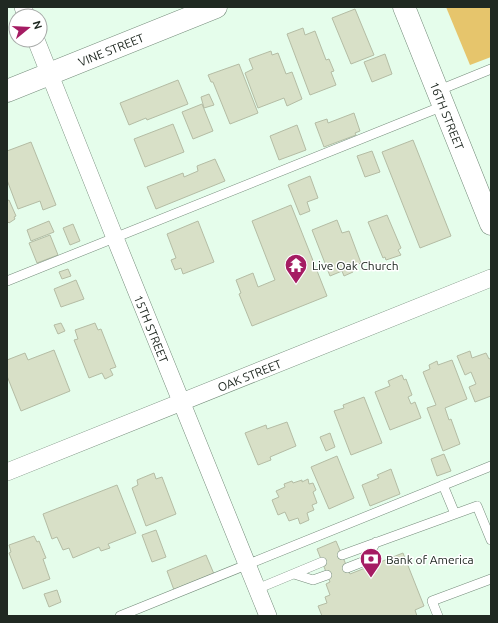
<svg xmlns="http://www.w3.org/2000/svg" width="498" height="623" font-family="Ubuntu,sans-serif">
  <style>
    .green { fill: #e6c56c }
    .building { fill: #d8e0c7; stroke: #b4bca4 }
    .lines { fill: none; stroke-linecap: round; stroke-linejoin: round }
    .service-casing { stroke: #768d7c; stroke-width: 10 }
    .minor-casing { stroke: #768d7c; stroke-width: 18 }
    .tertiary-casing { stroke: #768d7c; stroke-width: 23 }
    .service { stroke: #fff; stroke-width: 9 }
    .minor { stroke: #fff; stroke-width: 17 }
    .tertiary { stroke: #fff; stroke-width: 22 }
    .labels { text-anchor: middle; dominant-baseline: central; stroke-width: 3; stroke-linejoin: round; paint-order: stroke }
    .street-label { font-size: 12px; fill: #202922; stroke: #fff }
    .poi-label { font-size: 12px; fill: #202922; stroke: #fff; text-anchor: start }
  </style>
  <rect width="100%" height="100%" fill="#e5fdeb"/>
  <path class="green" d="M446,7H491V57L470,65Z"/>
  <path class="building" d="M355,9L374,55L351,64L332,18Z
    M303,28L305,35L315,31L326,60L329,59L334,71L331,72L336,85L310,95L287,34Z
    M271,51L272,55L278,53L286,74L292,72L302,99L287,106L284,98L258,108L245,73L253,69L249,59Z
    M385,54L392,74L372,82L364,62Z
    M239,64L258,113L230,124L213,82H211L208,75Z
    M178,80L188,104L147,120L146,118L129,125L120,103Z
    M209,94L214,105L204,108L201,97Z
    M202,104L213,131L193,139L182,112Z
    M354,113L360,131L355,133L356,135L324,147L315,123L327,119L328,123Z
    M173,124L184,152L145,167L134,139Z
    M297,125L306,150L279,160L270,136Z
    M413,140L451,236L420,248L382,152Z
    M31,142L56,205L43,210L40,201L18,209L7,180V151Z
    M372,151L380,172L365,177L357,156Z
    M215,159L225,181L156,209L147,187L183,173L184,177L198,171L197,166Z
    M310,176L318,198L307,202L310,211L300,215L288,185Z
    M9,200L16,216L14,217L15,219L9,223L7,221V201Z
    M291,205L327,296L252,326L239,294L241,293L236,280L253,273L258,287L275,280L252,221Z
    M387,215L401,248L398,250L401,255L386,260L385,257L383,258L368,222Z
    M337,220L342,233L349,231L361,263L351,267L353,272L344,276L342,271L330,276L312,230Z
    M49,221L54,232L31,241L27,230Z
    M198,221L214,262L183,274L181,268L175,270L171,260L176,258L167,234Z
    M73,224L80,241L70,245L63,228Z
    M50,235L58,255L37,263L29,243Z
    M68,269L71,276L62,279L59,272Z
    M76,280L84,299L61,307L54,289Z
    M61,323L65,331L58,334L54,325Z
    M95,323L98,330L101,329L116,367L110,369L113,375L105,379L102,373L89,378L74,340L78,339L75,330Z
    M54,350L70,391L21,411L7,376V360L25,353L28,360Z
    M470,351L472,358L486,353L489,359L491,358V396L475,402L469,387L476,384L471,372L465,375L457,356Z
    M452,360L467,399L445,408L449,420L451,419L460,444L443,451L427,408L436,405L423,372L430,369L429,365L437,361L438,365Z
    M402,375L404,380L406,379L412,395L408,397L411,404L415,402L421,418L390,430L375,392L390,386L388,381Z
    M364,397L382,443L351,455L334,411L344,408L343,405Z
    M287,422L296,446L270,457L271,460L258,465L245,433L266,425L267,429Z
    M330,433L335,447L326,451L320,437Z
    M444,454L451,471L437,476L431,459Z
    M337,456L354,498L329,509L311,467Z
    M391,469L400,494L370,506L362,485L379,478L377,475Z
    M154,473L156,479L162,477L176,514L146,526L132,488L138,485L137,480Z
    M308,479L309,484L313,483L316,490L313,492L317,503L312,505L314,510L307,513L309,520L300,524L298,518L289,521L285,512L278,515L272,500L279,497L276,491L285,487L284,484L292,481L293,483L302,480V482Z
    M117,485L136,533L108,544L110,548L101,551L99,547L73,558L69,548L63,550L57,537L52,539L43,514Z
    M156,530L166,557L152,562L142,535Z
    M34,536L37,542L39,541L46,558L43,559L50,579L23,589L9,553L11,552L9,545Z
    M336,541L350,574L403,553L424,606L415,610L417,616H322L318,606L327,603L325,597L330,595L326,584L330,582L317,549Z
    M206,555L214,574L174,590L167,571Z
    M57,590L61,602L49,607L44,594Z"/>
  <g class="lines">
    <g class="service-casing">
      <path id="service" d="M437,91L491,69
        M7,281L443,106
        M443,485L455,514L477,506L491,540
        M342,555L455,514
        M347,568L365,561L376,542
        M294,574L313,580L327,575
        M257,589L322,562
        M120,616L491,466
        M438,616L432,601L491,579"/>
    </g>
    <g class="minor-casing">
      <g id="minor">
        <path d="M23,7L26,16"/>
        <path id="s1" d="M36,40L115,238L268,616"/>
        <path id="s2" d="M7,472L491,278"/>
      </g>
    </g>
    <g class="tertiary-casing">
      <g id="tertiary">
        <path id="s3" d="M404,7L491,224"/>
        <path id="s4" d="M7,91L216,7"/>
      </g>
    </g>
    <use href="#service" class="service"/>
    <use href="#minor" class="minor"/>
    <use href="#tertiary" class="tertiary"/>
  </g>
  <defs>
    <g id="temple-pin" transform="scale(1.15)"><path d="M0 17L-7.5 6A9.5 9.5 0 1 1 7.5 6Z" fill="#a51c63" stroke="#fff"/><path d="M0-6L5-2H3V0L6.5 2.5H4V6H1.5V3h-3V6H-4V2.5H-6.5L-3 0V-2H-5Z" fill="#fff"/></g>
    <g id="bank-pin" transform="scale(1.15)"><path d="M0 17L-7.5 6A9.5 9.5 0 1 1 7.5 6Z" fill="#a51c63" stroke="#fff"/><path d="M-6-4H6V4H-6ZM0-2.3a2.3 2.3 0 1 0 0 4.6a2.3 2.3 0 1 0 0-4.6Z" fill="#fff"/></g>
  </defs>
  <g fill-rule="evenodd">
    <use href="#temple-pin" x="296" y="265"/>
    <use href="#bank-pin" x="371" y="559"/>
  </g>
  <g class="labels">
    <g class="street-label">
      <text stroke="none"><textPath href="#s4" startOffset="112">VINE STREET</textPath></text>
      <text stroke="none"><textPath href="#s3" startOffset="117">16TH STREET</textPath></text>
      <text stroke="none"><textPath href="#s1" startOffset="311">15TH STREET</textPath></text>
      <text stroke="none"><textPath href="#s2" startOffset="261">OAK STREET</textPath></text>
    </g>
    <g class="poi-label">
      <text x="312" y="265">Live Oak Church</text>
      <text x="386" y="559">Bank of America</text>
    </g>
  </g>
  <rect width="498" height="623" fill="none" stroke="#202922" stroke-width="16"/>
  <g transform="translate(28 28) rotate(72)"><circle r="19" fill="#ffffff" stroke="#a6a9a7"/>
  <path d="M0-3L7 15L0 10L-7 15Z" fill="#a51c63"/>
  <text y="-6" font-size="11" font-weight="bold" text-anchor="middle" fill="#202922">N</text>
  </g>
</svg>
